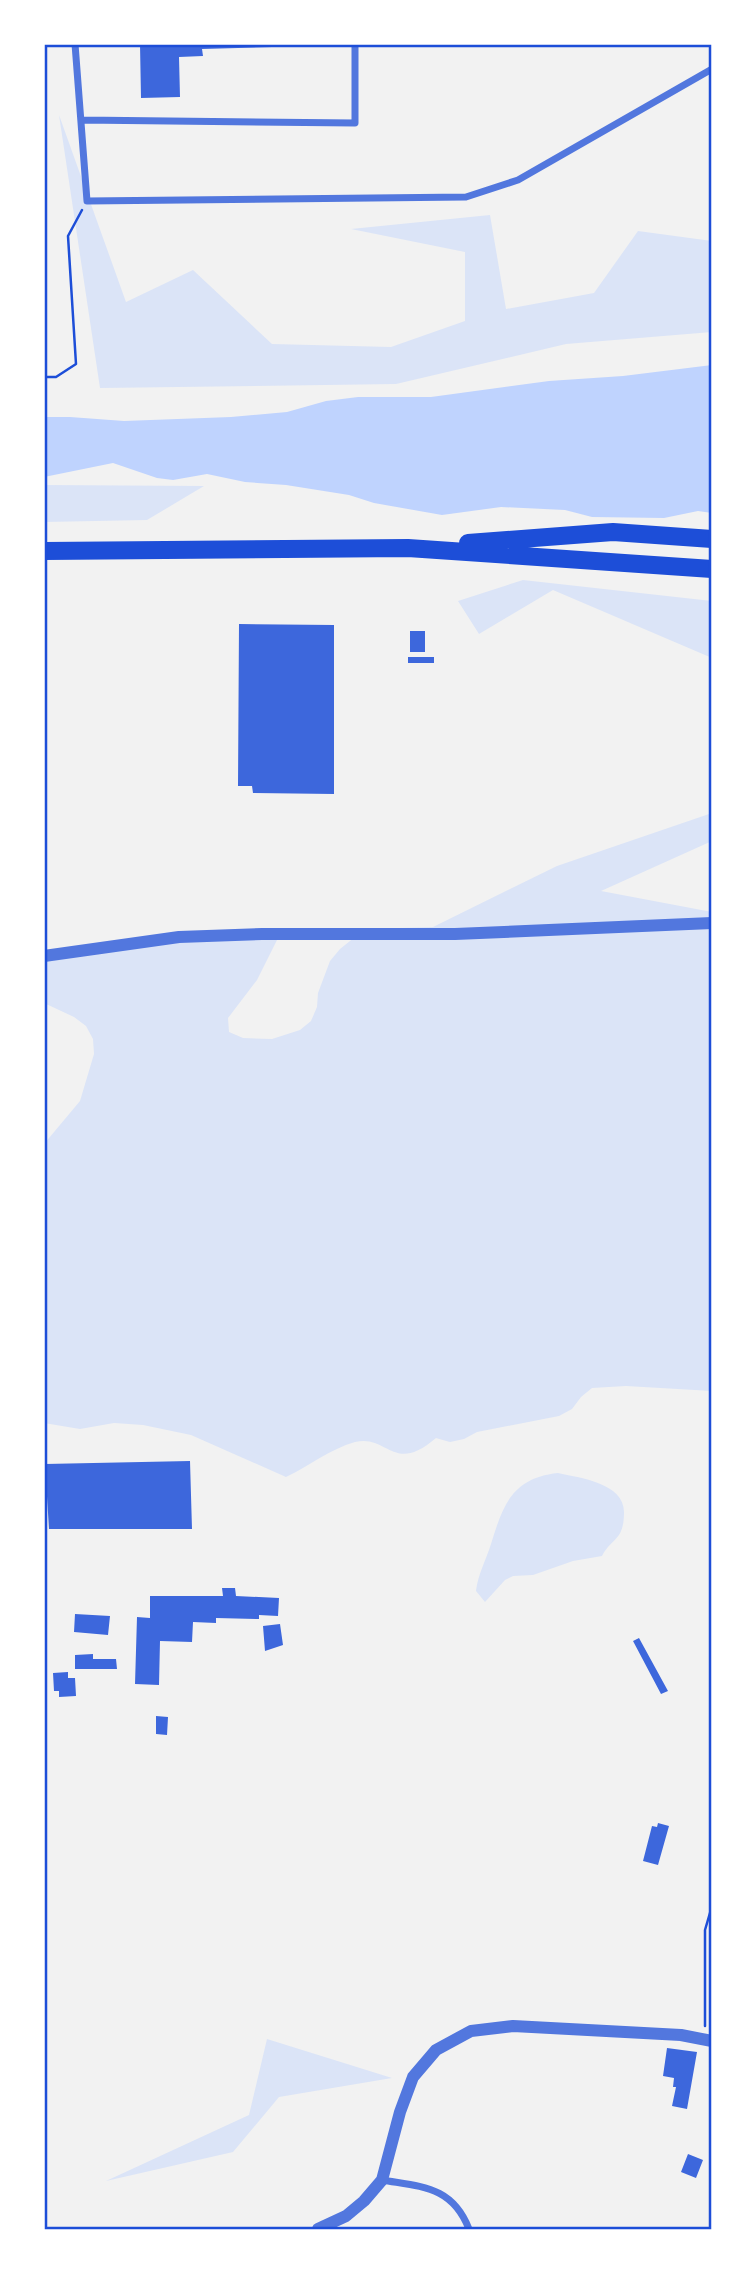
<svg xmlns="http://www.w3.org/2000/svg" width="756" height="2273" font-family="'Golos Text',sans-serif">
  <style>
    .green { fill: #dbe4f7 }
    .water { fill: #bfd3fe }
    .building { fill: #3d67dc }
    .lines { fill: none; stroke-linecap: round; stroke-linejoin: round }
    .path { stroke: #1d4ed8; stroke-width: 2.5 }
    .minor { stroke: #5277de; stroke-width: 7 }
    .tertiary { stroke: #5277de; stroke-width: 12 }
    .trunk { stroke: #1d4ed8; stroke-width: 18 }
    .neatline { fill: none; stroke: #1d4ed8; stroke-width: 2.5 }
  </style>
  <rect width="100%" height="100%" fill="#f2f2f2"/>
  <path class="green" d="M59,115L126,302L193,270L272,344L391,347L465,321V252L351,229L490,215L506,309L594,293L638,231L712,241V332L566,344L396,384L100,388Z
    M44,485L204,486L147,520L44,522Z
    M523,580L712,601V658L553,590L479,634L458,601Z
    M712,813V841L601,891L712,912V1391L626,1386L592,1388L581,1397L572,1409L559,1416L477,1432L464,1439L450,1442L436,1438C393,1475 388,1434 355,1442C330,1449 309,1466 286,1477L191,1435L143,1425L114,1423L80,1429L44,1423V1144L80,1101L94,1054L93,1039L86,1026L74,1017L44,1003V957L281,932L257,980L228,1018L229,1032L243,1038L272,1039L300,1030L311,1021L317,1007L318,993L330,961L340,949L365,929L433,927L557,866Z
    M558,1473C580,1478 625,1483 624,1513C624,1520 623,1529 619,1535C613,1543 607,1546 602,1556L573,1561L533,1575L513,1576L505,1580L485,1602L476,1591C478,1574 486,1560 491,1544C503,1505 512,1478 558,1473Z
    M267,2039L392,2078L279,2097L233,2152L106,2181L249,2115Z"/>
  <path class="water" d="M712,365V513L698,511L664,518L592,517L565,510L501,507L442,515L374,503L349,495L286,485L245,482L207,474L173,480L157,478L113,463L44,477V417H70L124,421L231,417L287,412L326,401L358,397H431L549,381L623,376Z"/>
  <path class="building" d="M140,44H309V46L202,49L203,56L179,57L180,97L141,98Z
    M239,624L334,625V794L253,793L252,786H238Z
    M410,631H425V652H410Z
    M408,657H434V663H408Z
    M190,1461L192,1529H49L45,1464Z
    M222,1588H235L236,1596L279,1598L278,1616L259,1615V1619L216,1618V1623L193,1622L192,1642L160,1641L159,1685L135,1684L137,1617L150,1618V1596H223Z
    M75,1614L110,1616L108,1635L74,1632Z
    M280,1624L283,1645L265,1651L263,1626Z
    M639,1638L668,1691L661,1694L633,1641Z
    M93,1654V1659H116L117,1669H75V1655Z
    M68,1672V1678H75L76,1696L59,1697V1691H54L53,1673Z
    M156,1716L168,1717L167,1735L156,1734Z
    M658,1823L669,1826L658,1865L643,1861L652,1826L657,1827Z
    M667,2048L697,2052L687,2109L672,2106L676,2087H673L674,2078L663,2076Z
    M688,2154L703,2160L696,2178L681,2172Z"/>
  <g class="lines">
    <path class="path" d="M44,377H56L76,364L68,236L82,210
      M705,2026V1930L712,1906"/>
    <path class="minor" d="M75,44L87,201L466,197L518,180L712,69
      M82,120L355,123V44
      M382,2180C422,2187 452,2186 469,2229"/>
    <path class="tertiary" d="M44,956L179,937L262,934H455L712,923
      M318,2229L346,2216L364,2201L382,2180L400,2112L413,2077L436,2050L471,2031L513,2026L681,2035L712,2041"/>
    <path class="trunk" d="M468,543L613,532L712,539
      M44,551L408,548L712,569"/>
  </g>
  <rect width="756" height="2273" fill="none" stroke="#ffffff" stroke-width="91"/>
  <rect x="46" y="46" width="664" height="2182" class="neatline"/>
</svg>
